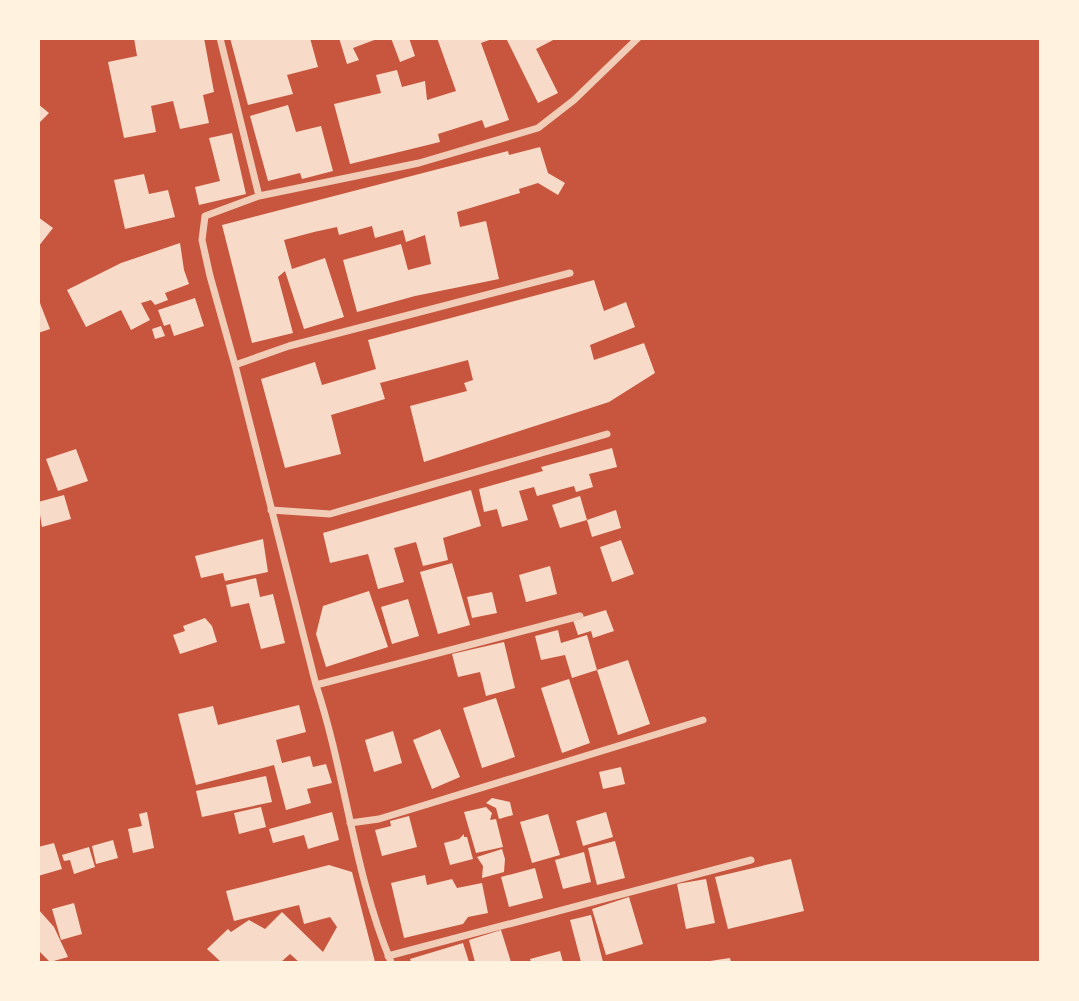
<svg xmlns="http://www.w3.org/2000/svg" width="1079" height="1001" font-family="Lato,sans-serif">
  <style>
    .building { fill: #f7dbc8 }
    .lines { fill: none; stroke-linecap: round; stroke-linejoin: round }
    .minor { stroke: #f1ccb7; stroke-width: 7 }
  </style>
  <rect width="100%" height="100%" fill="#c8553d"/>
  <path class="building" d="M134,38H204L214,92L203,95L209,123L180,129L173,101L151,106L156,132L124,138L108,62L137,56Z
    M230,38H310L318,67L287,75L293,94L248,105Z
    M339,38H377V39L353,48L359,60L347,64Z
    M391,38H409L415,56L400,62Z
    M437,38L492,39L481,43L509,120L485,128L482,120L438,134L440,142L350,164L334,104L381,93L376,75L397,70L402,87L425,81L427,100L456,91Z
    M506,38H557L536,49L558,93L538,103Z
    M38,104L49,113L38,124Z
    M288,105L296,132L321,126L333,171L302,179L300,173L268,181L250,116Z
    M232,133L246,194L199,205L195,187L220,181L209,138Z
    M540,147L548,173L565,183L558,195L538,183L519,189L520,193L457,212L460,227L486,221L499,279L415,296L357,312L343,260L401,244L408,270L431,264L425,235L406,242L403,230L375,238L372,226L339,235L337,227L314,232L284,240L292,269L325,258L344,317L304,329L285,271L278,277L293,333L252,343L222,225L508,151L509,155Z
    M144,174L149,194L168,190L175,217L125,229L114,180Z
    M38,217L53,228L38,247Z
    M180,243L184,270L189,284L165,293L168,300L155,305L151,300L141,303L150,320L131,330L121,310L86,327L67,290L121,263Z
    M594,280L604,311L626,302L635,327L590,345L594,360L644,343L655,373L609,402L424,462L410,406L467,391L464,383L473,380L468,360L380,383L385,399L331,415L341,454L285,468L261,379L315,362L322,385L376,369L368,340Z
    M38,298L50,329L38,333Z
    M195,298L204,326L174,336L170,324L164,326L158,310Z
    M161,326L165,336L155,339L152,329Z
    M612,448L617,467L589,474L593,487L576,492L574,486L537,496L534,487L519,491L528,520L502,527L497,509L484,512L479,489L543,471L541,467Z
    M76,449L88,481L58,491L46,459Z
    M471,490L481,526L443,538L448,560L423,566L416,542L394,548L404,582L378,589L368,554L330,563L323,533Z
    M64,495L71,519L42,527L38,502Z
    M580,496L587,520L560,528L552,505Z
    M616,510L621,528L592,537L587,520Z
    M263,539L268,572L225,581L223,573L201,578L195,556Z
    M621,540L634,574L612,582L600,547Z
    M452,563L470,625L438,634L420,572Z
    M550,566L557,594L526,602L519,575Z
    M256,578L260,597L273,594L285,643L261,649L249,603L231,607L226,585Z
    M369,591L388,647L326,667L316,634L323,606Z
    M492,592L497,613L472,618L467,597Z
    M408,599L419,636L392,644L381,607Z
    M606,610L614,631L593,638L591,631L578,635L573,620Z
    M205,618L212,626L217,642L180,654L173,635L185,631L183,626Z
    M558,630L561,643L587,635L597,670L572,678L565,655L541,660L535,636Z
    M504,642L515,688L486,696L480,672L458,677L452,654Z
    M628,660L650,724L618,735L597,670Z
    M569,679L590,743L562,753L541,688Z
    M496,698L515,757L482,768L463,708Z
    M299,705L306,732L276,740L282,763L310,756L313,767L326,764L332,783L307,789L311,803L286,810L274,765L196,785L178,714L213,706L218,725Z
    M440,729L460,777L432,789L413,740Z
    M393,731L402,763L374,772L365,740Z
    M621,767L625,784L603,789L599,772Z
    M266,776L272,802L202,817L196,791Z
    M492,798L510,802L513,815L499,819L496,808L486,803Z
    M261,807L266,827L239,834L234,813Z
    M486,807L492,813L490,820L496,819L503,847L476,853L464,812Z
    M147,812L154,848L133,853L128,829L142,826L139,814Z
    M332,812L339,840L308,849L304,835L273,843L269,829Z
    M606,812L613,837L583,846L576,821Z
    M548,814L560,855L532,863L520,822Z
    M409,816L417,847L382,856L375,830L391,826L390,821Z
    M464,834V837H467L473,859L450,865L444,843L459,839Z
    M113,840L118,858L96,864L92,846Z
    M615,841L625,878L597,885L588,848Z
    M54,843L62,869L38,876V847Z
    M89,847L95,867L74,874L70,860L64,861L62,855Z
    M502,849L505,859L504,872L482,878L483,866L477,857Z
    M584,852L591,882L563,889L555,860Z
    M791,859L804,911L728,929L715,877Z
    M329,865L352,872L375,962H299L290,954L281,962H221L207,949L228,929L231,932L249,920L265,929L282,912L323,952L337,927L330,917L304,924L299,905L234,921L226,891Z
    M535,868L543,898L509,907L501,877Z
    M425,875L427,885L452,879L457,888L482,883L488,913L468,917L463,924L404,938L391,883Z
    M706,879L715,923L686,929L677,884Z
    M629,897L643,944L606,955L592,909Z
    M74,903L82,934L61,940L52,909Z
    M38,909L54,927L68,957L50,962L38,950Z
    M591,915L603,962H581L570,920Z
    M501,930L511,962H475L469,940Z
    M463,943L469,962H411L410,959Z
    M560,951L563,962H531L530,959Z
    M730,958L731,962H710V961Z"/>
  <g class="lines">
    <path class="minor" d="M220,38L259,196
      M235,365L289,346L570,273
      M271,510L330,514L607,434
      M316,685L580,616
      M350,823L379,819L703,720
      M388,956L751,860
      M391,962C354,874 346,776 316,685L235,365L210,276L202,240L205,216L259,196L419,163L538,128L574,100L638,38"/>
  </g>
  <rect width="1079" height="1001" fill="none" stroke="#fff3e0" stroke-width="80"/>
</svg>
